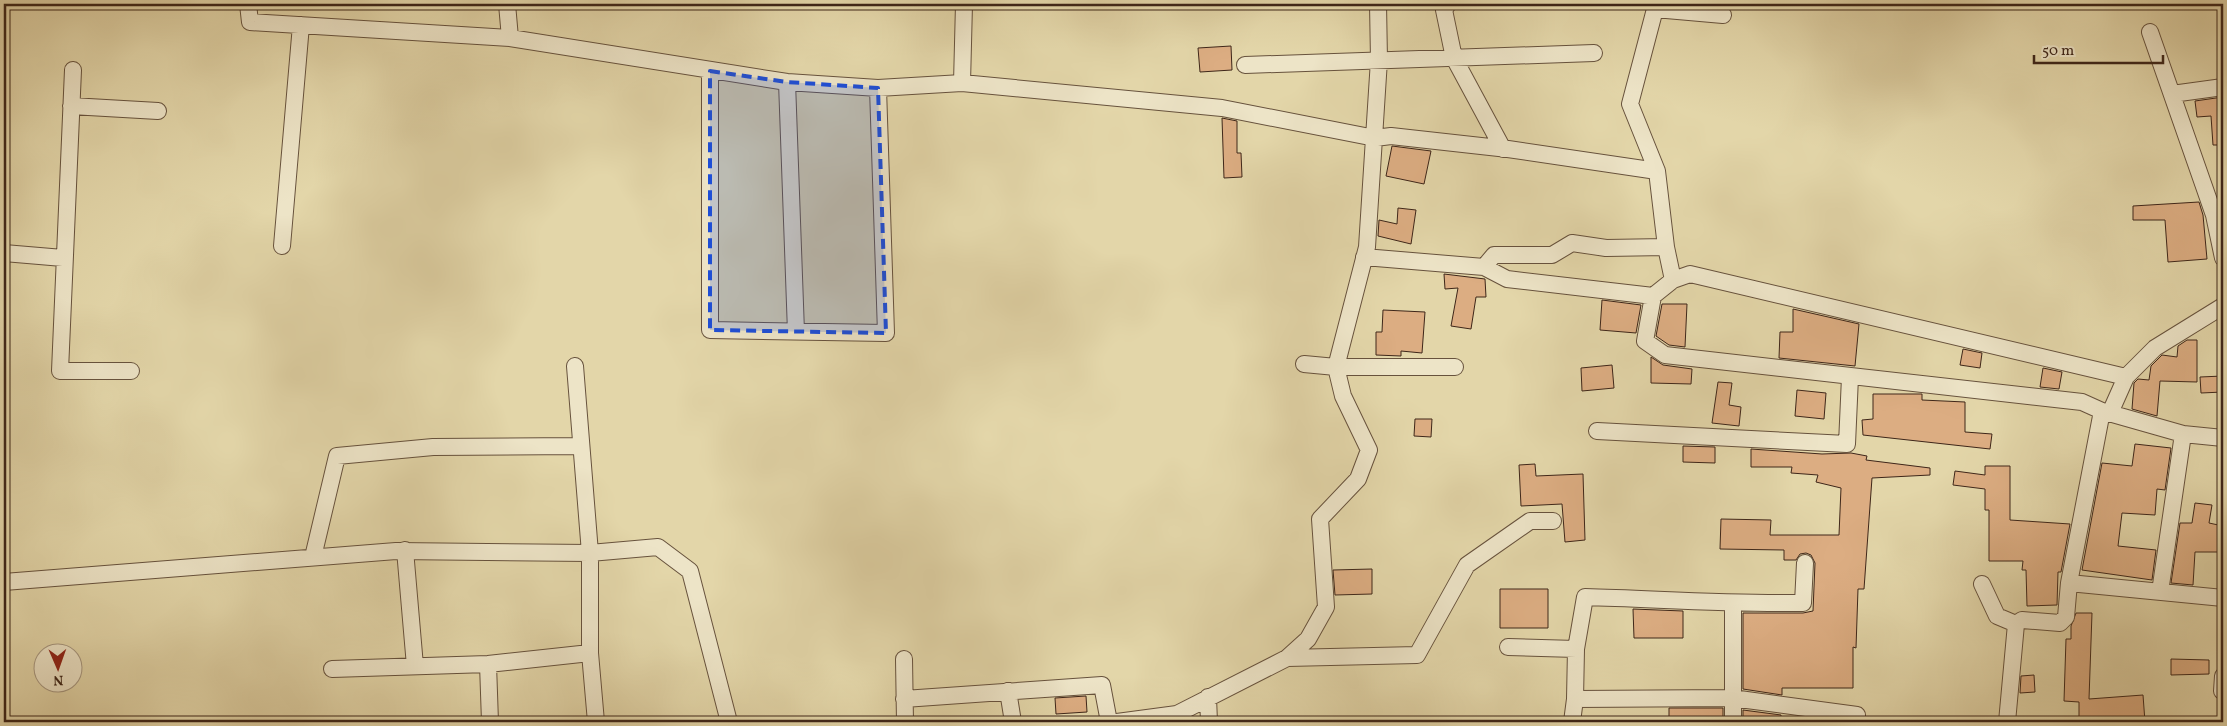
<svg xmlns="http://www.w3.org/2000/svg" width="2227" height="726" font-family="Vollkorn,serif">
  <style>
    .building { fill: #dcad82; stroke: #3e2619 }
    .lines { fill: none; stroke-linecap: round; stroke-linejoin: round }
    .street-casing { stroke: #67523d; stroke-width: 18 }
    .street { stroke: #ede4c7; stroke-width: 16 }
    .marked { fill: #1d4ed8; fill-opacity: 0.2; stroke: #1d4ed8; stroke-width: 4; stroke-dasharray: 10 6; stroke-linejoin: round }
  </style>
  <rect width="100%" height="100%" fill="#e3d6a9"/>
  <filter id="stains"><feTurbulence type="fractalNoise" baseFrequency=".004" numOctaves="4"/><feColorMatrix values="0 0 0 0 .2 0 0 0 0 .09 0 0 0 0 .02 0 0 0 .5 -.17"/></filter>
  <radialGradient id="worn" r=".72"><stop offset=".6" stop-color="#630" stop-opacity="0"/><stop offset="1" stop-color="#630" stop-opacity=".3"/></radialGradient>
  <path class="building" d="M1231,46L1232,70L1200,72L1198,48Z
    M2223,97V145H2213L2211,116L2197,117L2195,101Z
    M1222,118L1237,121V153H1241L1242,177L1224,178Z
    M1392,146L1431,151L1424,184L1386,176Z
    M2199,202L2203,215L2207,259L2168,262L2165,220H2133V206Z
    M1398,208L1416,210L1411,244L1378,236L1379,220L1397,224Z
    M1444,274L1485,279L1486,297H1476L1471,329L1451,326L1458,288L1445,289Z
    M1602,300L1641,305L1636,333L1600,330Z
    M1662,304H1687L1685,347L1669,345L1656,336Z
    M1793,309L1859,324L1855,366L1779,358L1780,332H1793Z
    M1383,310L1425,312L1422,353L1401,351V356L1376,355V332H1382Z
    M2187,340H2197V382L2160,381L2157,416L2132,409L2134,383L2138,379L2149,380L2151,366L2162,355L2177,357L2178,346Z
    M1963,349L1982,353L1980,368L1960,365Z
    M1651,357L1663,365L1692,369L1691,384L1651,383Z
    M1612,365L1614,388L1582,391L1581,368Z
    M2043,368L2062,372L2059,389L2040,387Z
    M2223,376V392L2201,393L2200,377Z
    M1718,382L1732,383L1729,405L1741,407L1739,426L1712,423Z
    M1797,390L1826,393L1824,419L1795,416Z
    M1873,394H1922V400L1965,402V432L1992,434L1990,449L1863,435L1862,420L1873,419Z
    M1415,419H1432L1431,437L1414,436Z
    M2135,444L2171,448L2165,490L2157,489L2155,515L2122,513L2118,546L2156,550L2152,580L2082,570L2102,463L2132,466Z
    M1683,446L1715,447V463L1683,462Z
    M1751,449L1822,454L1851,453L1867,456L1866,460L1930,468V475L1872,478L1864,589H1858L1856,648L1853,647V688H1782V695L1743,689V613H1803L1813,611L1815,563L1811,555L1806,553L1800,554L1796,560H1784V550L1720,549L1721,519L1771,520L1770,535H1839L1841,488L1816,482L1818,475L1791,473L1792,467H1751Z
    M1535,464L1536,476L1583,474L1585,540L1565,542L1562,504L1521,506L1519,465Z
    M1985,466H2010V520L2070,524L2061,572H2058L2057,605L2027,606L2026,570H2022L2023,561H1989V510H1985V489L1953,485L1955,471L1985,475Z
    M2195,503L2212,505L2209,523L2223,526V552H2195L2193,585L2171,583L2180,523H2192Z
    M1372,569V594L1335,595L1333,570Z
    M1500,589H1548V628H1500Z
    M1633,609L1683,611V638H1634Z
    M2076,613H2092L2089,699L2143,695L2145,722H2079V702L2064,701L2066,639H2071V626Z
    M2171,659L2209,660V674L2171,675Z
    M2034,675L2035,692L2020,693L2021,676Z
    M1086,696L1087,712L1056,714L1055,698Z
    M1669,708H1723V722H1669Z
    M1743,710L1781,715V722H1743Z"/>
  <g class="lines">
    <g class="street-casing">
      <path id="street" d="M248,4L250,22L510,38L787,82L878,88L962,83L1222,108L1375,138L1391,136L1508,149L1657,171L1630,104L1655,9L1654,4
        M507,4L510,38
        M1448,4L1444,10L1454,58L1503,149
        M1655,9L1723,15
        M2150,32L2214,215L2223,258
        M1245,65L1594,53
        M73,70L60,371H131
        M710,71V330L886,333L878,88
        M787,82L796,332
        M962,83L964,4
        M2172,94L2223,87
        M71,106L158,111
        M1657,171L1666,247L1673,280L1653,296L1645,341L1665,355L2082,402L2102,411
        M282,246L301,25
        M4,253L63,258
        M1364,257L1484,267L1507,279L1653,296
        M1484,267L1494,255H1552L1572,243L1606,248L1666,247
        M1673,280L1690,274L2126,377
        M1304,364L1336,367H1455
        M575,366L590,553V653L596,722
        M2110,413L2126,377L2155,348L2223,306
        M1597,431L1847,444L1850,377
        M405,550L415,666
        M313,557L337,456L433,447L580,446
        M4,582L396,551L590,553L658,547L690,571L729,722
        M2069,583L2223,598
        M1982,584L1997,616L2016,624
        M2160,592L2183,434
        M1733,604V722
        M1508,647L1576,649
        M1287,658L1417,655L1467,565L1530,521H1553
        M904,659L905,722
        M488,664L490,722
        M332,669L488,664L590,653
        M1008,691L1013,722
        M2222,691L2223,676
        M1208,697L1209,722
        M904,699L1102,685L1109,722
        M1575,699L1732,698L1857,715
        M1117,722L1177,714L1287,658L1308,639L1326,607L1320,519L1358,479L1369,450L1343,396L1336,367L1367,247L1379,60L1378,4
        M1572,722L1575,699L1576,649L1585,597C1658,599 1730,604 1803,603L1805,563
        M2007,722L2016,624L2022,620L2060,623L2066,617L2069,583L2102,411L2183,434L2223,438"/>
    </g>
    <use href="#street" class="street"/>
  </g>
  <path class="marked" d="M710,71L787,82L878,88L886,333L710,330Z"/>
  <rect width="2227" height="726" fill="none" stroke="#e3d6a9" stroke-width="20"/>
  <rect x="5" y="5" width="2217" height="716" fill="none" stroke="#3e2619" stroke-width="2.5"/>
  <rect x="10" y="10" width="2207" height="706" fill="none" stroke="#3e2619"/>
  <g transform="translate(58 668) rotate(178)"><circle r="24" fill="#ede4c7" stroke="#a79881"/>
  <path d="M0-4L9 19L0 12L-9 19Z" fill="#8f2418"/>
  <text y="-8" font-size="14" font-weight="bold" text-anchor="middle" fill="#3e2619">N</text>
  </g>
  <path d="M2034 55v8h129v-8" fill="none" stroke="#3e2619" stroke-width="2.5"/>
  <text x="2042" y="55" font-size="15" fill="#3e2619" stroke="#ede4c7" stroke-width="4" paint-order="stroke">50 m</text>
  <rect width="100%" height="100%" filter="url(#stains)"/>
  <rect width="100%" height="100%" fill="url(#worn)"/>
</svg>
